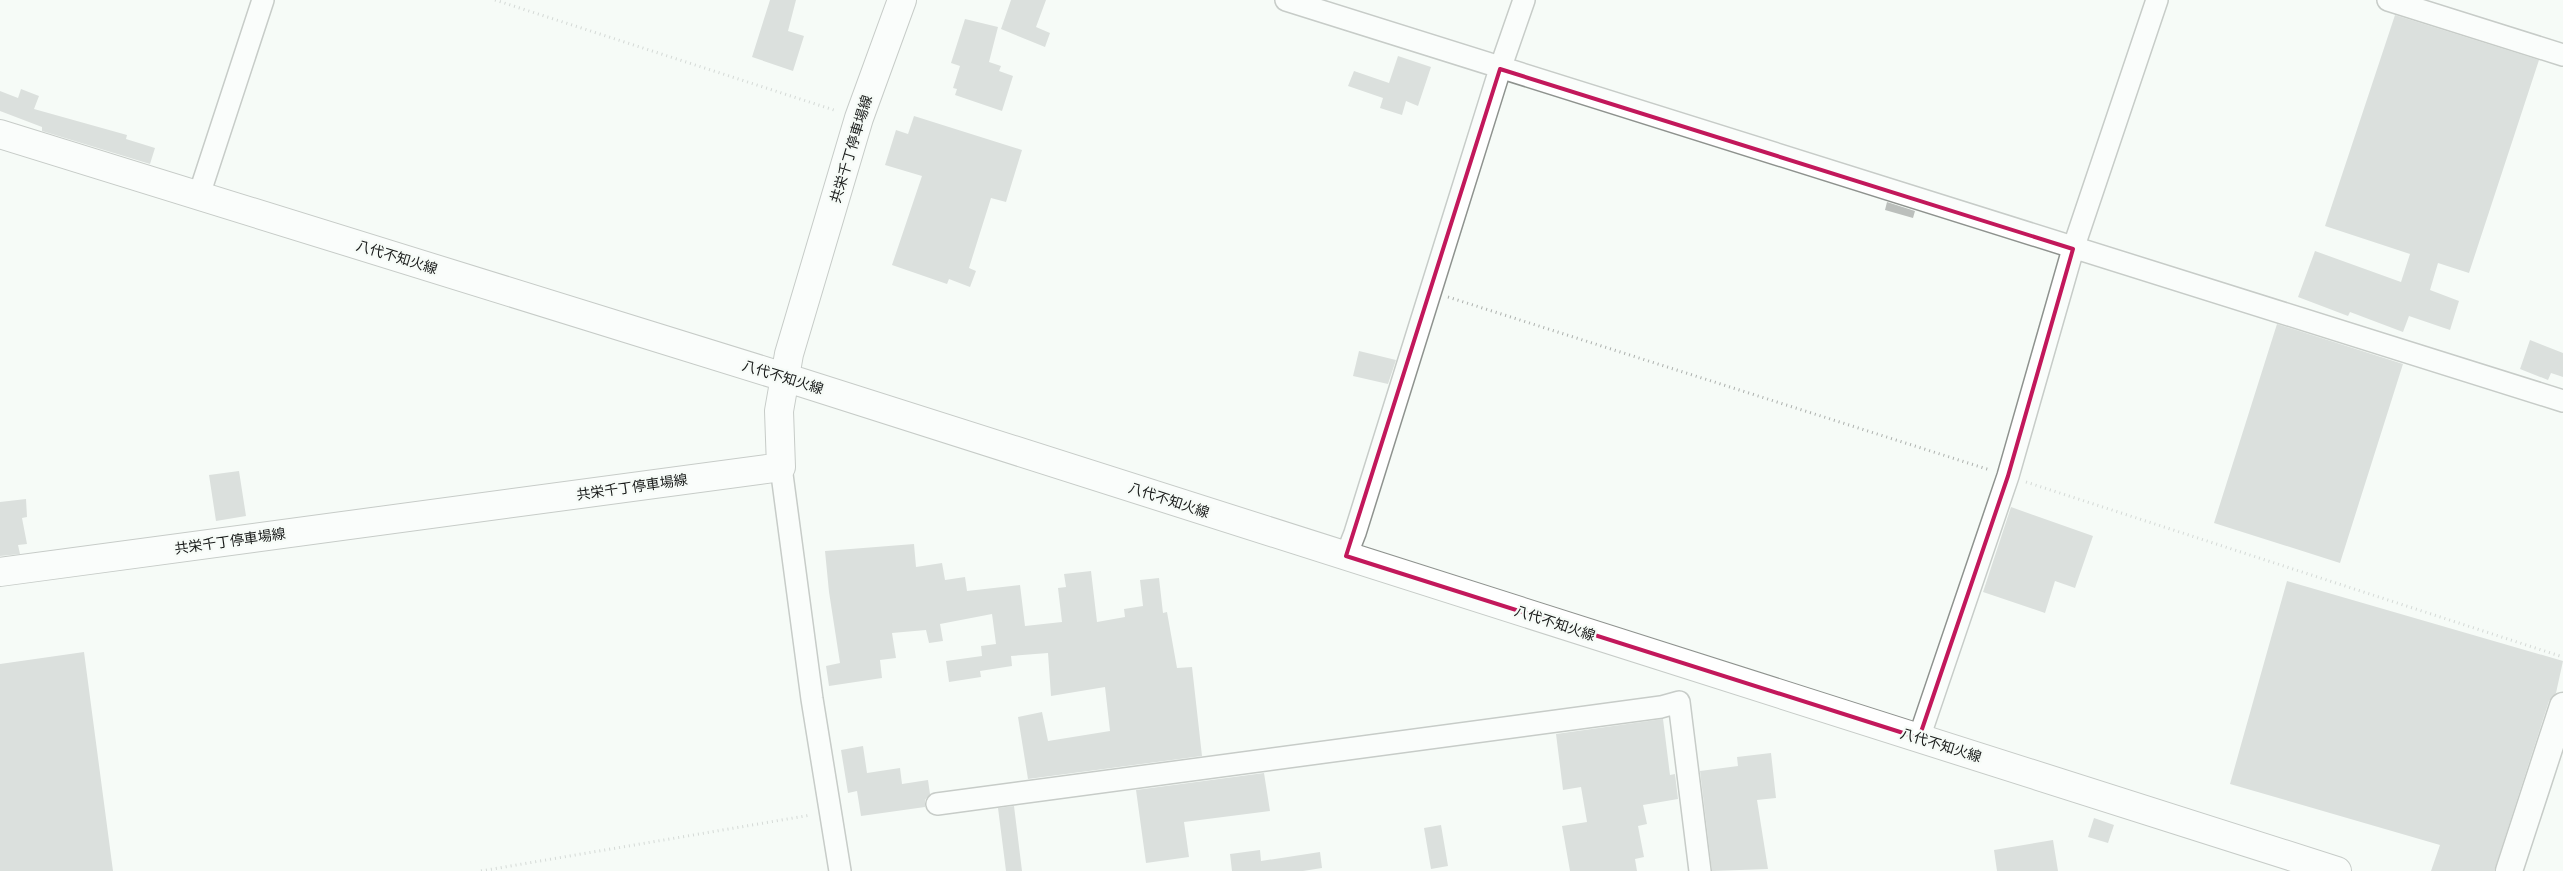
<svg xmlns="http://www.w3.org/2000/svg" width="2563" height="871" font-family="Cabin,'Noto Sans JP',sans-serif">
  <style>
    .building { fill: #bbbfbc }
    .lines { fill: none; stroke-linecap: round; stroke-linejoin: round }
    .minor-casing { stroke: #8e928e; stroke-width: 24 }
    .tertiary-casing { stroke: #8e928e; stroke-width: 29 }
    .secondary-casing { stroke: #8e928e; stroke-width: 30 }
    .path { stroke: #acb0ad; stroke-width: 3; stroke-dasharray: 1 4; stroke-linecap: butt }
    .minor { stroke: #fff; stroke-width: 21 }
    .tertiary { stroke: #fff; stroke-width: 26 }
    .secondary { stroke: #fff; stroke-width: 28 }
    .marked { fill: none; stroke: #c2185b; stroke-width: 4; stroke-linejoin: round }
    .labels { text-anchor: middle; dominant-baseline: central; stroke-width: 4.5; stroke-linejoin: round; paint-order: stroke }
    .street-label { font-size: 14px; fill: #181a19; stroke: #f6fbf7 }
  </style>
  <rect width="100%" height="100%" fill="#f6fbf7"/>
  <path class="building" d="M770,0H796L788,31L804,36L793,71L752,57Z
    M1011,0H1046L1036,27L1050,33L1045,47L1001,29Z
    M2395,15L2539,60L2469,273L2438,263L2430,290L2459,301L2450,330L2409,316L2403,332L2350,312L2348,316L2298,297L2315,251L2401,282L2410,254L2325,226Z
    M965,19L998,27L989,62L1001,66L999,71L1013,76L1002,111L955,95L957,89L953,88L960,66L951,63Z
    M1398,56L1431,67L1418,106L1406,101L1402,115L1380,108L1383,98L1348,86L1354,71L1389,83Z
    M21,89L39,96L34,109L127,135L126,139L155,148L150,164L42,131V127L0,111V91L18,98Z
    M914,116L1022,150L1006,202L991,198L969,268L976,271L970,287L949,279L947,284L892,265L922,176L885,165L896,130L908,134Z
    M1887,202L1915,211L1913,218L1885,210Z
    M2277,324L2403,364L2340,563L2214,523Z
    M2530,340L2563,353V377L2551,373L2548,380L2520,369Z
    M1359,351L1396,360L1388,384L1353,376Z
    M239,471L246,516L216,521L209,475Z
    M26,499L27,517L22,518L27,544L18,545L20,554L0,556V502Z
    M2011,507L2093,536L2075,588L2055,581L2045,613L1983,592Z
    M914,544L916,567L942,563L945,580L965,577L967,591L1020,585L1025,626L1062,622L1058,588L1066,587L1064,574L1091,571L1097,622L1125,617L1124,609L1143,606L1140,580L1159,578L1163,613L1167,612L1177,668L1192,667L1202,756L1028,779L1018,717L1042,712L1048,741L1110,731L1105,687L1051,696L1048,653L1011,656L1012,666L980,671L981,677L949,682L946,661L982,656L981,646L996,644L992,614L940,624L943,641L929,643L926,630L892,633L896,658L880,660L882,678L829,686L826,666L840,663L829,592L825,551Z
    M2287,581L2563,661L2556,693L2549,701L2494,871H2431L2440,845L2230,784Z
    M84,652L113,871H0V664Z
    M1663,719L1670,775L1675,774L1678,799L1643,805L1647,824L1638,826L1644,857L1635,859L1637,871H1570L1562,826L1587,822L1581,787L1563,790L1556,734Z
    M863,746L867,773L900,768L902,784L928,780L930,794L925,800V807L861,816L857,791L848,793L841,750Z
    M1771,753L1776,798L1757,800L1768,869L1712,871L1700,771L1738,766L1737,757Z
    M1264,773L1270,811L1184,822L1189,857L1146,863L1136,790Z
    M1014,806L1022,871H1006L998,808Z
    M2094,818L2114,825L2108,843L2088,837Z
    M1441,825L1448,866L1431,869L1424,828Z
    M2053,840L2058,871H1997L1994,850Z
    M1260,850L1261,861L1320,852L1322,868L1303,871H1232L1230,854Z"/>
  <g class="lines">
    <g class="minor-casing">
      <path id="minor" d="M1286,0L2563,401
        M2388,0L2563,55
        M199,195L263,0
        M781,467L812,699L840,871
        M1346,556L1355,533L1500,69L1524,0
        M1919,738L2008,476L2073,249L2157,0
        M937,804L1661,707L1679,702L1700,871"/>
    </g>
    <g class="tertiary-casing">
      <path id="tertiary" d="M2509,871L2563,706"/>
    </g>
    <g class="secondary-casing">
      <path id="secondary" d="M0,134L784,377L2337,871
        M0,572L781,467L779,411L789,354L859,118L902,0"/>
    </g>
    <path class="path" d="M495,0L837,111
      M1448,297L1990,470
      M2026,482L2563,657
      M481,871L811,815"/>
    <use href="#minor" class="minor"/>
    <use href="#tertiary" class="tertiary"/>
    <use href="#secondary" class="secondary"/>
  </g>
  <path d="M0 0H2563V871H0ZM1500,69L2073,249L2008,476L1919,738L1346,556Z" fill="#f6fbf7" fill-opacity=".55" fill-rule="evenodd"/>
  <path class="marked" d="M1500,69L2073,249L2008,476L1919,738L1346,556Z"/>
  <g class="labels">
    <g class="street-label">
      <text transform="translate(851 149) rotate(-73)">共栄千丁停車場線</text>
      <text transform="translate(397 257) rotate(17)">八代不知火線</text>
      <text transform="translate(783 377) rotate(17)">八代不知火線</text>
      <text transform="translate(632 487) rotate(-8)">共栄千丁停車場線</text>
      <text transform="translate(1169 500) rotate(18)">八代不知火線</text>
      <text transform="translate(230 541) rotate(-8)">共栄千丁停車場線</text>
      <text transform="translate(1555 623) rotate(18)">八代不知火線</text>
      <text transform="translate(1941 745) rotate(17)">八代不知火線</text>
    </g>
  </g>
</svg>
